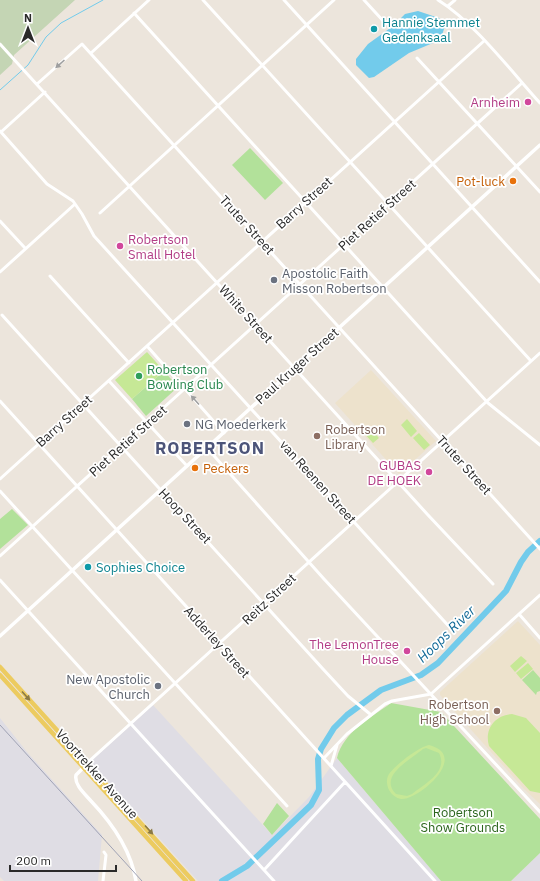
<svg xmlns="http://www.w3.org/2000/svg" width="540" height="881" font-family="'IBM Plex Sans',sans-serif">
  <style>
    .industrial { fill: #dfdde4 }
    .education { fill: #ede2cc }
    .green { fill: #b2e19a }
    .cemetery { fill: #c4d5b4 }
    .pitch { fill: #c6e896; fill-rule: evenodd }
    .water { fill: #72cbeb }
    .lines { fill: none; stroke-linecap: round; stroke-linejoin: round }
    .stream { stroke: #72cbeb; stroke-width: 1 }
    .river { stroke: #72cbeb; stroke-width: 6 }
    .minor { stroke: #fff; stroke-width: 3 }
    .tertiary { stroke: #fff; stroke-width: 3.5 }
    .primary { stroke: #eccb60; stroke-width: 4.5 }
    .rail { stroke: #9fa2b4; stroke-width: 1 }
    .oneway { fill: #9f9f9f }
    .oneway2 { fill: #8b7a45 }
    .culture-dot { fill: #0f9aa8; stroke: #fff; stroke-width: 1.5 }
    .hotel-dot { fill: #d1479c; stroke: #fff; stroke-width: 1.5 }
    .food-dot { fill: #e8710a; stroke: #fff; stroke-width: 1.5 }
    .worship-dot { fill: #6b7280; stroke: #fff; stroke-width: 1.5 }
    .leisure-dot { fill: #2e9e5b; stroke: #fff; stroke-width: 1.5 }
    .education-dot { fill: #8d6e63; stroke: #fff; stroke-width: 1.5 }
    .labels { text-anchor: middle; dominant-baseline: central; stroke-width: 3.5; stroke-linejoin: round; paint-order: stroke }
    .culture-label { font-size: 13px; fill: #0d838f; stroke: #fff; text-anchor: start }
    .hotel-label { font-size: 13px; fill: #b23c85; stroke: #fff; text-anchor: end }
    .food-label { font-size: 13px; fill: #c56008; stroke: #fff; text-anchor: end }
    .street-label { font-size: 13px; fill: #2a2a2a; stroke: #fff }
    .worship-label { font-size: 13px; fill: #5b616d; stroke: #fff; text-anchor: start }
    .leisure-label { font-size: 13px; fill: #27864d; stroke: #fff; text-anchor: start }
    .education-label { font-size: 13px; fill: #785e54; stroke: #fff; text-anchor: start }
    .park-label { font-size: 13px; fill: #2b651c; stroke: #fff }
    .water-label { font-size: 14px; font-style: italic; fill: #116997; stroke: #fff }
    .district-label { font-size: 17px; font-weight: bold; letter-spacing: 1px; fill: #4c5479; stroke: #fff }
  </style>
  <rect width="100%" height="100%" fill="#ece5dc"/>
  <path class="industrial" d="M153,705L272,835L309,797L337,758L441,881H198L90,762Z
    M0,718L27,752L102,835L98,881H4L0,877Z
    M540,853V881H511Z"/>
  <path class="education" d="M371,370L436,441L399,474L335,403Z
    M518,621L540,645V804L525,790L440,695V692Z"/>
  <path class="green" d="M250,148L283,183L265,200L232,165Z
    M164,371L178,387L146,416L132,399Z
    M12,509L28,525L0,549V519Z
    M533,670L540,678V691L537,692L536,695L522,680Z
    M391,703L441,712L540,819V853L511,881H441L337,758C343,732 372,717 391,703Z
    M277,803L289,816L272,835L263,824Z"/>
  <path class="cemetery" d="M0,0H75L14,55L12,64L0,75Z"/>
  <path class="pitch" d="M147,352L164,371L132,399L115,380Z
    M407,419L417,431L411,437L401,425Z
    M368,426L379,438L373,443L362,431Z
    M419,433L430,445L424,450L413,438Z
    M521,656L527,661L515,672L510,666Z
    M528,663L533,669L521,679L516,673Z
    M512,714L526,718L540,733V793L530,791L489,746C484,729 495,715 512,714Z
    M429,745C471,756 417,801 401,799C396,798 392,795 389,790C387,786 386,780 388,776C392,767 420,746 429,745ZM426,748L439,753C449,772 424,784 412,794L407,796L396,794C378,776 410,760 423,749Z"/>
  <path class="water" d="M418,11L439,18L445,26L442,35L433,43L409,53L374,77L369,78L356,65V59L368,44L393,26L405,14Z"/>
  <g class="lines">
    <path class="stream" d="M0,90L28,65L46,37L61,23L103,0"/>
    <path class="river" d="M222,881L247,866L311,805L319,790L318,759L321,749L334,728L347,715L381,690L421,675L438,663L506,591L521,562L528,552L540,541"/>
    <path class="minor" d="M203,0L531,361
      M284,0L540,282
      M364,0L386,24
      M438,0C475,23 510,70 540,103
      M448,6L455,0
      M134,13L488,403L540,445
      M0,44L428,515L493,584
      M91,53L149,0
      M417,58L540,192
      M37,84L82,44L540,549
      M0,131L47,184L73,201L82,214L94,236L454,632
      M1,132L45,92
      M100,213L334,0
      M0,221L25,248
      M0,272L75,204
      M50,276L129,363
      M2,315L323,669L348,696L370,714
      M147,346L224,433
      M109,381L187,466
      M0,401L435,881
      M207,448L324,579L540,812
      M0,479L484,41
      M0,491L287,806
      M0,556L522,83
      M0,580L274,881
      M519,614L540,638
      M324,758L347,734L385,704L392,701L431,694L540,595
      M87,763L540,353
      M331,766L337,745
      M264,870L345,782
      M103,881L106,855L104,852"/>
    <path class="tertiary" d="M0,636L540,145
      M85,766L76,775C74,785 85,794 91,801C112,823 131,850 136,881"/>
    <path class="primary" d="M0,667L193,881
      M0,675L186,881"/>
    <path class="rail" d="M0,725L142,881"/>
  </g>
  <defs><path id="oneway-solid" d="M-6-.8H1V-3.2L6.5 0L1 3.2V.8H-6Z"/></defs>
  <g class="oneway">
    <use href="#oneway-solid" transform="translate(60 64) rotate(138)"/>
    <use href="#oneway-solid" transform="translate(195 400) rotate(-132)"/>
  </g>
  <g class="oneway2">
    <use href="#oneway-solid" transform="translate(26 696) rotate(48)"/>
    <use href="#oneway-solid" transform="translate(149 830) rotate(48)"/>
  </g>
  <g class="culture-dot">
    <circle cx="374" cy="29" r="4"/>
    <circle cx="88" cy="567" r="4"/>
  </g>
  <g class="hotel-dot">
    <circle cx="528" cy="102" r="4"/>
    <circle cx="120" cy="246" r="4"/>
    <circle cx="429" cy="472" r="4"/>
    <circle cx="407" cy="651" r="4"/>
  </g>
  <g class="food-dot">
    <circle cx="513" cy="181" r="4"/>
    <circle cx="195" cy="468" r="4"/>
  </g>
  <g class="worship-dot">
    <circle cx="274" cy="280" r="4"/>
    <circle cx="187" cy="424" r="4"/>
    <circle cx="158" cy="686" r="4"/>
  </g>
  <circle class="leisure-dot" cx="139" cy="376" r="4"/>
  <g class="education-dot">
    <circle cx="317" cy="436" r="4"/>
    <circle cx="497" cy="711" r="4"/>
  </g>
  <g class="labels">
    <g class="culture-label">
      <text x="382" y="22">Hannie Stemmet<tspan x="382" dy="15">Gedenksaal</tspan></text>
      <text x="96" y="567">Sophies Choice</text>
    </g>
    <g class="hotel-label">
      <text x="520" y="102">Arnheim</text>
      <text x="128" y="239" text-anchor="start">Robertson<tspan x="128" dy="15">Small Hotel</tspan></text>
      <text x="421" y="465">GUBAS<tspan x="421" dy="15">DE HOEK</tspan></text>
      <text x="399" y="644">The LemonTree<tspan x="399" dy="15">House</tspan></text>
    </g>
    <g class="food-label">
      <text x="505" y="181">Pot-luck</text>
      <text x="203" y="468" text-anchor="start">Peckers</text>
    </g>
    <g class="street-label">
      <text transform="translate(304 203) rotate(-42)">Barry Street</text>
      <text transform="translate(377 215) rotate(-42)">Piet Retief Street</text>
      <text transform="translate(247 225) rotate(48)">Truter Street</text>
      <text transform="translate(246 314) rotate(48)">White Street</text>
      <text transform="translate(297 366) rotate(-42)">Paul Kruger Street</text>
      <text transform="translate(64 421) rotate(-42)">Barry Street</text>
      <text transform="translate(128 441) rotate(-42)">Piet Retief Street</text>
      <text transform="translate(464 465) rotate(48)">Truter Street</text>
      <text transform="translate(318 482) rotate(48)">van Reenen Street</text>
      <text transform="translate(185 516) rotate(47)">Hoop Street</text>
      <text transform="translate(269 599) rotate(-43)">Reitz Street</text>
      <text transform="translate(217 642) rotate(48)">Adderley Street</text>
      <text transform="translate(97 774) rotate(48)">Voortrekker Avenue</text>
    </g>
    <g class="worship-label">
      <text x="282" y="273">Apostolic Faith<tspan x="282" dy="15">Misson Robertson</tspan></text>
      <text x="195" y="424">NG Moederkerk</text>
      <text x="150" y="679" text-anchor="end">New Apostolic<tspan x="150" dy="15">Church</tspan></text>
    </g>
    <g class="leisure-label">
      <text x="147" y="369">Robertson<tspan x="147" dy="15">Bowling Club</tspan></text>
    </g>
    <g class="education-label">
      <text x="325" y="429">Robertson<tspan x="325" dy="15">Library</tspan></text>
      <text x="489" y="704" text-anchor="end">Robertson<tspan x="489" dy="15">High School</tspan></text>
    </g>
    <g class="park-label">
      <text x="463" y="812">Robertson<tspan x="463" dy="15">Show Grounds</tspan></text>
    </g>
    <g class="water-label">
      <text transform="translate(446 634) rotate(-44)">Hoops River</text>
    </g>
    <g class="district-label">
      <text x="210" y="448">ROBERTSON</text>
    </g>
  </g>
  <g transform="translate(28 28)" stroke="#ffffff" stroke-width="3" paint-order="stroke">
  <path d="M0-3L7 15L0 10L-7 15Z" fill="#2a2a2a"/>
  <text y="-6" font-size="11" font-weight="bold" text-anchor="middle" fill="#2a2a2a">N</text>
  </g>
  <path d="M10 865v6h106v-6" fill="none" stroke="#2a2a2a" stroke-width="2"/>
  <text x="16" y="865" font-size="12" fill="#2a2a2a" stroke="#ffffff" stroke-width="3" paint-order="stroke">200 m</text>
</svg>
